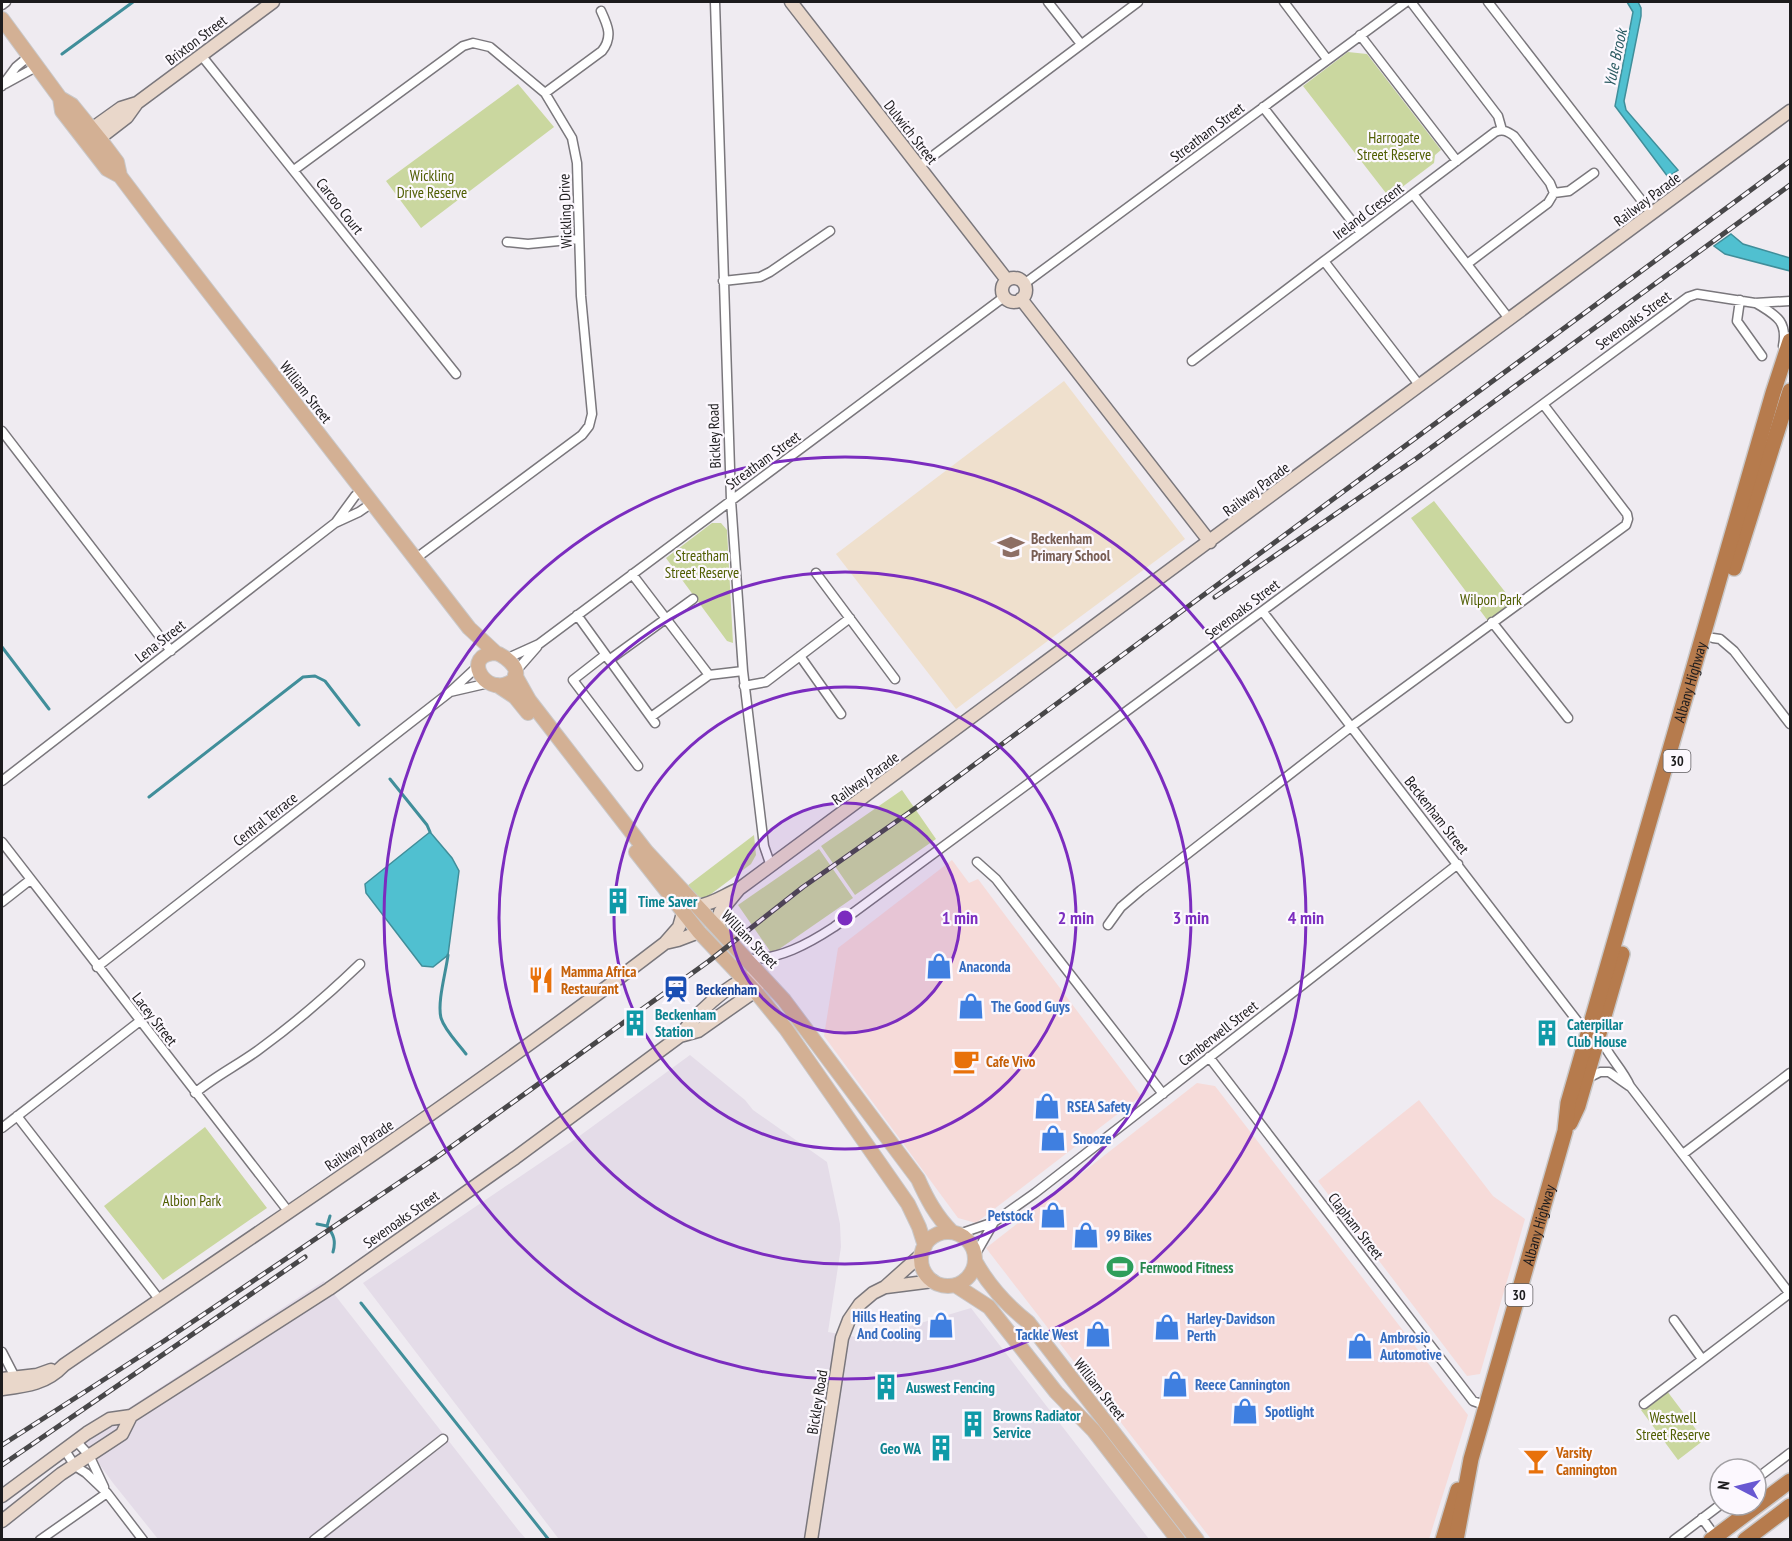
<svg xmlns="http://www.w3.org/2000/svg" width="1792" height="1541" font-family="'PT Sans Narrow',sans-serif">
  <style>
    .commercial { fill: #f6dbd9 }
    .built { fill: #e4dce8 }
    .education { fill: #efe0cd }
    .green { fill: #cad79f }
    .water { fill: #50c0d0; stroke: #408e9a; stroke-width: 1.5 }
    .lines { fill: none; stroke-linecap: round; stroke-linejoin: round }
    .stream { stroke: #408e9a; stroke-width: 3 }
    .street-casing { stroke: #7a777c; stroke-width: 11 }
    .secondary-casing { stroke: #7a777c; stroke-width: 15 }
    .primary-casing { stroke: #c9c8c9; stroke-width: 16 }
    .highway-casing { stroke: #c9c8c9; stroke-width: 18 }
    .street { stroke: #fff; stroke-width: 8 }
    .secondary { stroke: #e9d7ca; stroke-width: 12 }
    .primary { stroke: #d3b094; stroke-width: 14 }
    .highway { stroke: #b67b4d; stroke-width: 15 }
    .rail-casing { stroke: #484749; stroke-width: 5 }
    .rail { stroke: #fcf8fe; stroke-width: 3; stroke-dasharray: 9; stroke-linecap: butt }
    .ring { fill: none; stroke: #7b2cbf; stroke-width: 3 }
    .labels { text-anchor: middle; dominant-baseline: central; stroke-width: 4.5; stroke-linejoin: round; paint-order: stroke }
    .shield { fill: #fcf8fe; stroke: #5f5d60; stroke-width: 1.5 }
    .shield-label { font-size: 14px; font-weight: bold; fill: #1c1b1d }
    .street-label { font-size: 15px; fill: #1c1b1d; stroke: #fcf8fe }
    .park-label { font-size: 15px; fill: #4f5d00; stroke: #fcf8fe }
    .education-label { font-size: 15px; font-weight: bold; fill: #785e54; stroke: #fcf8fe; text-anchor: start }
    .culture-label { font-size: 15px; font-weight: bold; fill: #0d838f; stroke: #fcf8fe; text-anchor: start }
    .shop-label { font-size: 15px; font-weight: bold; fill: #366cbe; stroke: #fcf8fe; text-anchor: start }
    .food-label { font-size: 15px; font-weight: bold; fill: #c56008; stroke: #fcf8fe; text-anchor: start }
    .transit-label { font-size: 15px; font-weight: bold; fill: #164399; stroke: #fcf8fe; text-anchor: start }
    .leisure-label { font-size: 15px; font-weight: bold; fill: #27864d; stroke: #fcf8fe; text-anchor: start }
    .water-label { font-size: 16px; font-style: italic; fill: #2a5a61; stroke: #fcf8fe }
    .centre { fill: #7b2cbf; stroke: #fcf8fe; stroke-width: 3 }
    .ring-label { font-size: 18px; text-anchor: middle; font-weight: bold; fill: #7b2cbf; stroke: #fcf8fe; stroke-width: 4.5; stroke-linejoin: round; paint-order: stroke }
  </style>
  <rect width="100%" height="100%" fill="#efebf1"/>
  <path class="commercial" d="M952,860L969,883L978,879L1141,1096L976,1223L958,1218L824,1036L838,948Z
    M1197,1083L1215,1086L1468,1415L1429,1539H1211L986,1248Z
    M1419,1100L1493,1196L1525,1219L1480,1374L1467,1376L1318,1181Z"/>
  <path class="built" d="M690,1055L745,1100L753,1110L827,1162L840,1224L841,1247L828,1332L867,1339L971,1308L1149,1539L567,1540L558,1538L363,1283L574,1140Z
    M324,1281L519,1531L526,1539H158L113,1483L81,1439Z"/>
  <path class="education" d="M1064,381L1185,539L956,709L836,554Z"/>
  <path class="green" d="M1348,52L1367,54L1441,150L1435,155L1434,163L1389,197L1303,86Z
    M518,84L554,127L421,228L386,181Z
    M1434,501L1513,602L1488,621L1411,518Z
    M712,523H721L727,530L733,643L727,641L666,558Z
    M902,790L936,839L855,895L821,846Z
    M754,835L756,855L751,864L707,897C697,899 693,894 687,886Z
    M819,849L853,898L772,954L738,905Z
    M205,1127L267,1208L163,1280L104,1206Z
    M1667,1391L1704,1440L1678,1460L1641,1410Z"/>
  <path class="water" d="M1627,2H1638L1641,8V16L1624,101L1626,110L1678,170L1668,177L1615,106L1633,12Z
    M1731,234L1743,244L1790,258V271L1725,254L1714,246Z
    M430,832L452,858L459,871L448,955L433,967L422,966L366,893L365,884Z"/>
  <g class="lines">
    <path class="stream" d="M62,54L133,2
      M2,647L49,709
      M390,779L427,825L430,832
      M149,797L303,677L315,676L325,681L359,725
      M448,955C446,972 437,1002 441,1018C445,1031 458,1043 466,1054
      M330,1216L327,1226C334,1235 336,1241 333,1252
      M317,1224L327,1226
      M361,1303L549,1540"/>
    <g class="street-casing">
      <path id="street" d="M715,2L731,500L743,671L764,846L771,866
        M1048,2L1081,44
        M1284,2L1327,59
        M1411,2L1498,116L1502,130
        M1488,2L1652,214
        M2,5L6,2
        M1360,35L1457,161
        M201,55L456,374
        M5,84L36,67
        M2,86L16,67L28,57
        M545,93L602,51C613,37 608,26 601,11
        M1263,107L1361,233
        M918,167L1138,2
        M294,170L463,46L473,43L490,47L545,93L572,138L577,163L581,296L592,414L589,426L582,435L415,559
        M1554,193L1569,191L1594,173
        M1413,194L1510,320
        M507,242L528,244L579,239
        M1324,261L1495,132C1503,129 1507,131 1514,136L1550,183L1554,193L1548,203L1467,264
        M723,281L760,277L770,272L830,231
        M1024,284L1406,2
        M1740,300L1737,321L1762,356
        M1756,303C1775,315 1788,320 1783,346
        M1192,361L1324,261L1420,386
        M2,431L171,651
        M336,522L355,496L362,490
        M816,573L895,679
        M632,574L709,675
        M1263,612L1588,1035
        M577,615L655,723
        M1492,622L1568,718
        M1713,638L1720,639L1734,651L1790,724
        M605,655L573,680L638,766
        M800,656L841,714
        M508,658L539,644L1004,297
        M609,660L693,599
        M516,671L537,647
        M744,686L766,682L850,618
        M450,692L489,683
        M651,717L709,675L743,671
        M2,781L335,523L359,512L372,503
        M2,842L288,1211
        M977,862L996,879L1163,1094
        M2,902L30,880
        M1108,925L1121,907L1141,890L1352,726L1626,525L1628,519L1627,514L1543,404
        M747,959C779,960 808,944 834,927C1119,718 1403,507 1688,297L1697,294L1755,303L1790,301
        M97,967L450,692L478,666
        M1600,1037C1607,1055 1622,1068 1630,1086L1790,1294
        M1209,1057L1473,1401L1487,1406
        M1586,1079L1600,1072H1609L1629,1086
        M195,1093C214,1077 236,1066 257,1051C290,1027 330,993 360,964
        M17,1116L159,1299
        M2,1128L140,1021
        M1683,1154L1790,1073
        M959,1234L994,1222L1035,1193L1458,864
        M975,1255L994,1222
        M1674,1320L1702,1359
        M2,1352L17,1381
        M1644,1404L1790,1293
        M76,1441L89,1455L104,1487
        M64,1449L75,1466L86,1473L107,1493L143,1540
        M1756,1479L1790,1453
        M1702,1518L1715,1536L1719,1538
        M40,1540L107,1493
        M314,1540L443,1439
        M1674,1540L1720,1505"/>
    </g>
    <g class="secondary-casing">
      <path id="secondary" d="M791,2L1007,280
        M86,133L121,108L137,103L273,2
        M92,144L127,117L137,103
        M1002 290a12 12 0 1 1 24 0a12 12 0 1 1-24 0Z
        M1021,299L1210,542
        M696,906C712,905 724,895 739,889L1790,111
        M719,931L720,912L739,889
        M665,943L678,940L699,932
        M680,1036L698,1031L755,991L763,977
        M886,1287L933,1281
        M2,1379L37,1375L51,1370
        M2,1389C26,1386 46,1384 64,1365C266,1227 471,1092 665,943L679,927L683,913
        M2,1496L87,1433L110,1419L131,1416L329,1289L515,1158L680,1036C696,1014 726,985 752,976
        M2,1521L61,1474L122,1434L131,1416
        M811,1540L842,1338L849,1320L860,1304L873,1293L885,1287L922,1254"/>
    </g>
    <g class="primary-casing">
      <path id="primary" d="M2,19L60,98L72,105L102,142L117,162L120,176L160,229L469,628L496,653
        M60,98L62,111L107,169L120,176
        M496,653C507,656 527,674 509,683C484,696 461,654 496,653Z
        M515,675L529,700L646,851L784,1000L918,1179C927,1199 936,1216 952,1232
        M497,685L515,697L528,713
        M636,852L699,932L755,991L786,1029L908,1204L919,1227L925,1246
        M921 1259a27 27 0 1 1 54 0a27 27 0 1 1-54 0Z
        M975,1261C989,1286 1005,1304 1028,1322L1197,1540
        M955,1285L989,1307L1056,1392L1094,1431L1178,1540"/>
    </g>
    <g class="highway-casing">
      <g id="highway">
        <path d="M1734,568L1790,391"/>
        <path d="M1570,1123L1578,1106L1622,954"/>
        <path d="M1443,1540L1458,1490"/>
        <path id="s1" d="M1456,1540L1471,1459L1565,1131L1568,1103L1773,393L1790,341"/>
        <path d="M1711,1540L1790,1481"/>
        <path d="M1745,1540L1790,1506"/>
      </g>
    </g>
    <use href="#street" class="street"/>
    <use href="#secondary" class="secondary"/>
    <use href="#primary" class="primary"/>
    <use href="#highway" class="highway"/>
    <g class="rail-casing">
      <path id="rail" d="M1215,597L1417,458L1790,185
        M2,1445L164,1341L437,1157L709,961L803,887L917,807L1790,161
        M2,1465L305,1257"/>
    </g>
    <use href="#rail" class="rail"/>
  </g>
  <circle cx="845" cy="918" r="115" fill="#7b2cbf" fill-opacity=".12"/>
  <g class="ring">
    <circle cx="845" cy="918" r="115"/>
    <circle cx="845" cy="918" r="231"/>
    <circle cx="845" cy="918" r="346"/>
    <circle cx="845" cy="918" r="461"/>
  </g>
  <defs>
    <g id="school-bare" transform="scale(2.07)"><path d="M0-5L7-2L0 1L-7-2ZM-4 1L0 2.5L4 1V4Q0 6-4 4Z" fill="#8d6e63" stroke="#fcf8fe" stroke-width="2.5" paint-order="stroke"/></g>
    <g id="building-bare" transform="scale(2.07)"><path d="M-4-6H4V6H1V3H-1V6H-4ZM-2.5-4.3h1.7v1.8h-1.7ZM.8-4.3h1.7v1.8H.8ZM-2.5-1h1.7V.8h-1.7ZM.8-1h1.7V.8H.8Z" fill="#0f9aa8" stroke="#fcf8fe" stroke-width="2.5" paint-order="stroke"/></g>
    <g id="shop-bare" transform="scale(2.07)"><path d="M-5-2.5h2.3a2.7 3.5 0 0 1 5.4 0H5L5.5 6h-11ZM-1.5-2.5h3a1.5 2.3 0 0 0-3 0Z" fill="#3f7fe0" stroke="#fcf8fe" stroke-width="2.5" paint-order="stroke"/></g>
    <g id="restaurant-bare" transform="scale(2.07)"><path d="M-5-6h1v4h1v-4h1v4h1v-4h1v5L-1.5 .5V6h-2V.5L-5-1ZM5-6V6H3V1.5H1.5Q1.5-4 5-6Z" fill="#e8710a" stroke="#fcf8fe" stroke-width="2.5" paint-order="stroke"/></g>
    <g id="station-bare" transform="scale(2.07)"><path d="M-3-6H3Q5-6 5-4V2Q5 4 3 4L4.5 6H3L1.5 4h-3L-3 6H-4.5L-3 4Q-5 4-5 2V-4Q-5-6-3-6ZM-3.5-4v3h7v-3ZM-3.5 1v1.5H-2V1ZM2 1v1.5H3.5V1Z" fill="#1a4fb4" stroke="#fcf8fe" stroke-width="2.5" paint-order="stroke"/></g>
    <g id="cafe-bare" transform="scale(2.07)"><path d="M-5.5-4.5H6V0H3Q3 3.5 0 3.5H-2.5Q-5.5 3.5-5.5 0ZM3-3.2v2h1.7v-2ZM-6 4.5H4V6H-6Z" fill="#e8710a" stroke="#fcf8fe" stroke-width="2.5" paint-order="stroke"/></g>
    <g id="stadium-bare" transform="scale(2.07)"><path d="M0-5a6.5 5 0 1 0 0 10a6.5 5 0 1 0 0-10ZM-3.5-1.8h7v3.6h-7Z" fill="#2e9e5b" stroke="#fcf8fe" stroke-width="2.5" paint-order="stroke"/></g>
    <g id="bar-bare" transform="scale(2.07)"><path d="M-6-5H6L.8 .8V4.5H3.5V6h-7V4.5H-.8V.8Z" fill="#e8710a" stroke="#fcf8fe" stroke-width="2.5" paint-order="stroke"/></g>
  </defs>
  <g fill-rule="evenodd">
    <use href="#school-bare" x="1011" y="547"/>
    <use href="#building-bare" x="618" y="901"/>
    <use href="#shop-bare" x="939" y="966"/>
    <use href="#restaurant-bare" x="541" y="980"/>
    <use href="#station-bare" x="676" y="989"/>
    <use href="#shop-bare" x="971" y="1006"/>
    <use href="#building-bare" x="635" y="1023"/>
    <use href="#building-bare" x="1547" y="1033"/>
    <use href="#cafe-bare" x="966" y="1061"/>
    <use href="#shop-bare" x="1047" y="1106"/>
    <use href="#shop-bare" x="1053" y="1138"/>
    <use href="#shop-bare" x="1053" y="1215"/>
    <use href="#shop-bare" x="1086" y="1235"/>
    <use href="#stadium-bare" x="1120" y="1267"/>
    <use href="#shop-bare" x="941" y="1325"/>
    <use href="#shop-bare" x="1167" y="1327"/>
    <use href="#shop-bare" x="1098" y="1334"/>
    <use href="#shop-bare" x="1360" y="1346"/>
    <use href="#shop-bare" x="1175" y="1384"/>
    <use href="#building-bare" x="886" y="1387"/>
    <use href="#shop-bare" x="1245" y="1411"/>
    <use href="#building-bare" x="973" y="1424"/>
    <use href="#building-bare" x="941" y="1448"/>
    <use href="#bar-bare" x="1536" y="1461"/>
  </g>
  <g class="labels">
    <g class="shield">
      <rect x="1663.5" y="750" width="27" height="22" rx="4.5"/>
      <rect x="1505.5" y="1284" width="27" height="22" rx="4.5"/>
    </g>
    <g class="shield-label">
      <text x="1677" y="761">30</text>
      <text x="1519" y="1295">30</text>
    </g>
    <g class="street-label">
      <text transform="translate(196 40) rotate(-37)">Brixton Street</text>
      <text transform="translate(911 132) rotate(52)">Dulwich Street</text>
      <text transform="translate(1207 132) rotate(-37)">Streatham Street</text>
      <text transform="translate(1647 199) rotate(-37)">Railway Parade</text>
      <text transform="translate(340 206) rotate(52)">Carcoo Court</text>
      <text transform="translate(565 211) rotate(-92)">Wickling Drive</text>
      <text transform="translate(1368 211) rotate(-37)">Ireland Crescent</text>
      <text transform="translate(1633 320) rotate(-36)">Sevenoaks Street</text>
      <text transform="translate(306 392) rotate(52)">William Street</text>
      <text transform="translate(714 436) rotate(-92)">Bickley Road</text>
      <text transform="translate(763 460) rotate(-36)">Streatham Street</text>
      <text transform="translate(1256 489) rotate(-37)">Railway Parade</text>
      <text transform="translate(1242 609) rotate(-37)">Sevenoaks Street</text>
      <text transform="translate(160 641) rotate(-38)">Lena Street</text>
      <text stroke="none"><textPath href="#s1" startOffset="890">Albany Highway</textPath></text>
      <text transform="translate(865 778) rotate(-36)">Railway Parade</text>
      <text transform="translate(1437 815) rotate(52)">Beckenham Street</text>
      <text transform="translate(265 819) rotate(-38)">Central Terrace</text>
      <text transform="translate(750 939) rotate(46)">William Street</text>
      <text transform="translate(155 1019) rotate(52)">Lacey Street</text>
      <text transform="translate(1218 1033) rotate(-38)">Camberwell Street</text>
      <text transform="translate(359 1145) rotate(-34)">Railway Parade</text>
      <text transform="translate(401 1219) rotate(-35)">Sevenoaks Street</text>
      <text transform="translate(1356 1226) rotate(52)">Clapham Street</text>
      <text stroke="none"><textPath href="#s1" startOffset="326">Albany Highway</textPath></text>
      <text transform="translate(1100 1389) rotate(52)">William Street</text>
      <text transform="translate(817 1402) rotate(-81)">Bickley Road</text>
    </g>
    <g class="park-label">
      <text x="1394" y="137">Harrogate<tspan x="1394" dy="17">Street Reserve</tspan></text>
      <text x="432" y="175">Wickling<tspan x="432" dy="17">Drive Reserve</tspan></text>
      <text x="702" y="555">Streatham<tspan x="702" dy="17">Street Reserve</tspan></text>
      <text x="1491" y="599">Wilpon Park</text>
      <text x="192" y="1200">Albion Park</text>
      <text x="1673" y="1417">Westwell<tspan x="1673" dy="17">Street Reserve</tspan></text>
    </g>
    <g class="education-label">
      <text x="1031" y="538">Beckenham<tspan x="1031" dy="17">Primary School</tspan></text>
    </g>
    <g class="culture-label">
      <text x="638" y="901">Time Saver</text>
      <text x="655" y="1014">Beckenham<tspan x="655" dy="17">Station</tspan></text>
      <text x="1567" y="1024">Caterpillar<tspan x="1567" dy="17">Club House</tspan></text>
      <text x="906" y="1387">Auswest Fencing</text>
      <text x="993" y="1415">Browns Radiator<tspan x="993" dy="17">Service</tspan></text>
      <text x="921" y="1448" text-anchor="end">Geo WA</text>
    </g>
    <g class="shop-label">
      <text x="959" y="966">Anaconda</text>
      <text x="991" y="1006">The Good Guys</text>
      <text x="1067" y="1106">RSEA Safety</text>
      <text x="1073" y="1138">Snooze</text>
      <text x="1033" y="1215" text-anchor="end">Petstock</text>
      <text x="1106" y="1235">99 Bikes</text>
      <text x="921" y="1316" text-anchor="end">Hills Heating<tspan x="921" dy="17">And Cooling</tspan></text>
      <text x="1187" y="1318">Harley-Davidson<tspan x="1187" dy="17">Perth</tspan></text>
      <text x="1078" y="1334" text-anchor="end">Tackle West</text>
      <text x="1380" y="1337">Ambrosio<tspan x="1380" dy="17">Automotive</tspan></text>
      <text x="1195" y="1384">Reece Cannington</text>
      <text x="1265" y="1411">Spotlight</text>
    </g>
    <g class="food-label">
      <text x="561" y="971">Mamma Africa<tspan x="561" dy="17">Restaurant</tspan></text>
      <text x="986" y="1061">Cafe Vivo</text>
      <text x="1556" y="1452">Varsity<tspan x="1556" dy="17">Cannington</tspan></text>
    </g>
    <g class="transit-label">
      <text x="696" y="989">Beckenham</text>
    </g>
    <g class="leisure-label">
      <text x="1140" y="1267">Fernwood Fitness</text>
    </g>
    <g class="water-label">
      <text transform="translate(1615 58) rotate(-78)">Yule Brook</text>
    </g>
  </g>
  <circle cx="845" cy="918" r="9" class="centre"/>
  <g class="ring-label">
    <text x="960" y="924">1 min</text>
    <text x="1076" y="924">2 min</text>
    <text x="1191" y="924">3 min</text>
    <text x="1306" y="924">4 min</text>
  </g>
  <rect width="1792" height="1541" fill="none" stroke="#1c1b1d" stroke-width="6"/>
  <g transform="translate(1738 1487) rotate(277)"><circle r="28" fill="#fcf8fe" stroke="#a2a0a4" stroke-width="1.5"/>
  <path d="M0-4.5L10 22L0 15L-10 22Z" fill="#6858d2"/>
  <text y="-9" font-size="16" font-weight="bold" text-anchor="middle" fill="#1c1b1d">N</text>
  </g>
</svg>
